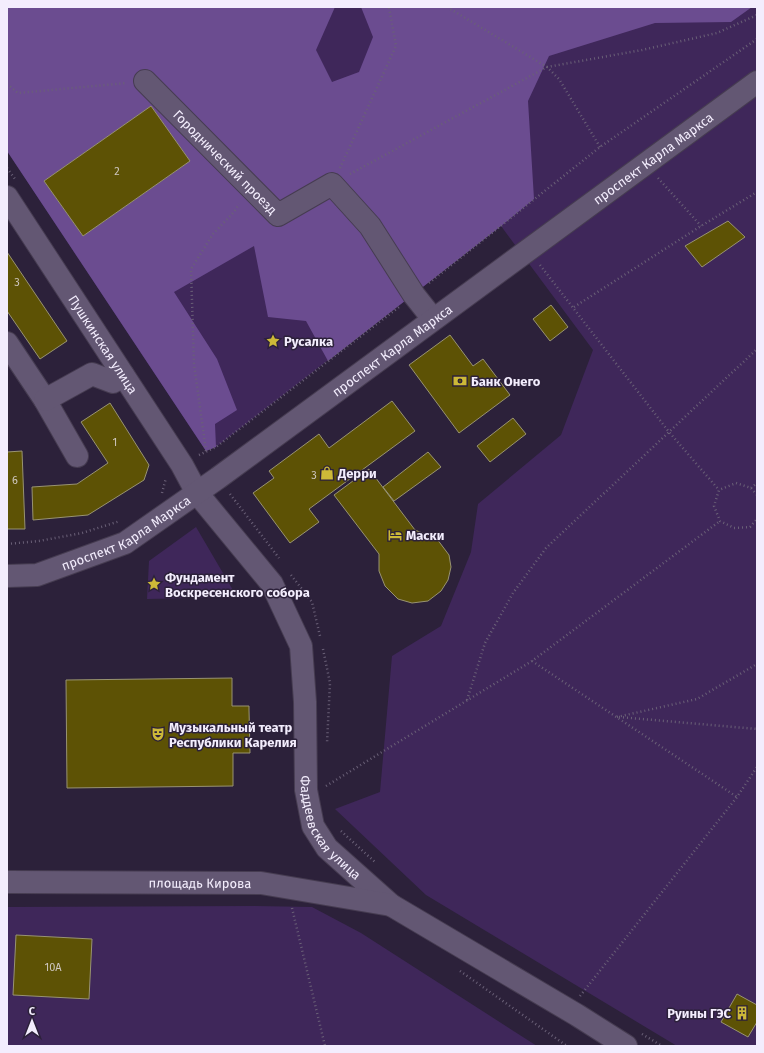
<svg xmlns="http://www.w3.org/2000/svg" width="764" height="1053" font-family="'Fira Sans',sans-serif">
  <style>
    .green { fill: #3f275a }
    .forest { fill: #6b4c90; fill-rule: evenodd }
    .building { fill: #5d5205; stroke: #989372 }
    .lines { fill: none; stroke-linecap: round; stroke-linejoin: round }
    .minor-casing { stroke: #463c51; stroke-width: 24 }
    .path { stroke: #6a6077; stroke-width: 2.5; stroke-dasharray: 1 3; stroke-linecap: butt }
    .minor { stroke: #635773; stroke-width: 22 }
    .labels { text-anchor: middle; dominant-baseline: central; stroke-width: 3; stroke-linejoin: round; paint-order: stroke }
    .number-label { font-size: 11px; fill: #cec6bf }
    .street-label { font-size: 13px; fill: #f3edfd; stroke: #2c213a }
    .poi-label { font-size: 13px; font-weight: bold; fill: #f3edfd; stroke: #2c213a; text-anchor: start }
  </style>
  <rect width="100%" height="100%" fill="#2c213a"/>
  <path class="green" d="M7,7H757V1046H677L426,895L335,809L380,792L392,656L441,626L471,552L478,504L561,435L593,350L501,226L216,447L206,451L7,151Z
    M196,527L237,597L147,599L149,561Z
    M255,906L312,907L361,933L537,1046H7V907Z"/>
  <path class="forest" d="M7,7H335L316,50L332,82L359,72L373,37L361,7H752L731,22L655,23L549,56L528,101L534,199L501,226L328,361L306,321L268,317L254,246L174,292L217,359L237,410L215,424L216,447L206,451L7,151ZM151,106L190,161L83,236L44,181Z"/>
  <path class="building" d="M151,106L190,161L83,236L44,181Z
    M728,221L745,237L702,267L685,246Z
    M7,252L67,341L40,359L7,311Z
    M551,305L568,327L550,341L533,319Z
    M450,335L473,366L483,359L510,395L459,433L409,365Z
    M392,401L415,431L309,509L319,522L290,543L253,493L274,478L269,471L319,434L329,448Z
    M110,403L149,465L144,480L88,515L33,520L32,487L77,484L108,463L81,422Z
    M513,418L526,434L490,462L477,446Z
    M22,451L25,529H7V452Z
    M428,452L441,467L394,501L383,487Z
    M369,469L415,530L437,539L449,555L451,567L448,580L441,591L428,601L412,603L398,599L385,586L379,571V554L334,495Z
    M232,678V706H249V710L250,753H233V786L67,788L66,680Z
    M16,935L92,939L89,999L13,995Z
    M737,994L757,1005V1022L748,1037L721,1022Z"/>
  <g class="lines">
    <g class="minor-casing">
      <g id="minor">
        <path id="s1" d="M145,81L278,215L332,184L370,226L414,295L433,319"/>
        <path id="s2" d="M7,197L182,465L197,493L272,584L301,646L305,702L306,790L313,826L327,848L391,905L577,1015L626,1046"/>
        <path d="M7,343L45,400L77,456"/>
        <path d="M45,400L92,374L113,382L123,375"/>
        <path id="s3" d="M7,576L37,575L125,543L218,478L757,82"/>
        <path id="s4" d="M7,882L261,883L391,905"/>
      </g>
    </g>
    <path class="path" d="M447,7L547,67L559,79L600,147
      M7,11L10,7
      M7,84L18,93L127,83
      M7,168L15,179
      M340,168L396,46L389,7
      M350,174L547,67L642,50L717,33L757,15
      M658,178L701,226
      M540,265L669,432L719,490
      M429,283L600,147L757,39
      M574,307L701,226L757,192
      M206,451L194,364L191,269L213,234L234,212L239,204
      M199,455L216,447L399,307
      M751,488L757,483
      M162,493L166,478
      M230,494L279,558
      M757,495L751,488L736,483L719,490L714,506L720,521L734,528L750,527L757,519
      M7,544L39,541L82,533L120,521
      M291,575L312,602L320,636
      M323,649L330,683L327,743
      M532,661L737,797
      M467,700L485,643L513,593L546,548L757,349
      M617,717L697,699L757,664
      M619,717L757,729
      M326,786L532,661L720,521
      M341,831L376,863
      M292,908L325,1046
      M460,971L567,1046
      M580,996L737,797L757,767
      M642,1034L662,1046"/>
    <use href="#minor" class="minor"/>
  </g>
  <defs>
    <g id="sight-bare" transform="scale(1.08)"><path d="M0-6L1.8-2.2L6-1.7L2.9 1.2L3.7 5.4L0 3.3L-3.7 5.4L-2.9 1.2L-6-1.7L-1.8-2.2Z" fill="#cdb938" stroke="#2c213a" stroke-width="2.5" paint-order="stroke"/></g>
    <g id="bank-bare" transform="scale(1.08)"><path d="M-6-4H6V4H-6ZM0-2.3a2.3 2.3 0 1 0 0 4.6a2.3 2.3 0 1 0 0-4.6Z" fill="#cdb938" stroke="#2c213a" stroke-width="2.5" paint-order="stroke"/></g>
    <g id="shop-bare" transform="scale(1.08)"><path d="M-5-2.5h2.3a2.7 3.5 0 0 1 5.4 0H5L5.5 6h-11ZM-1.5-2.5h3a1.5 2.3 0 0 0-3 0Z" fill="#cdb938" stroke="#2c213a" stroke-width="2.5" paint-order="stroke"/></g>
    <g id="hotel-bare" transform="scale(1.08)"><path d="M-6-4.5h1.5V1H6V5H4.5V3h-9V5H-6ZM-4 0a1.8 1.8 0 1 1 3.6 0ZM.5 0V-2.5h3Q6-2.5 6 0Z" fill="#cdb938" stroke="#2c213a" stroke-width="2.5" paint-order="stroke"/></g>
    <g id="theatre-bare" transform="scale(1.08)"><path d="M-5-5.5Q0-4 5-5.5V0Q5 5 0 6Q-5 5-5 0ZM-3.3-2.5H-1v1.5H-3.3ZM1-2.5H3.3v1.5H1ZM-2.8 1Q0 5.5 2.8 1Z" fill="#cdb938" stroke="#2c213a" stroke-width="2.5" paint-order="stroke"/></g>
    <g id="building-bare" transform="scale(1.08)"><path d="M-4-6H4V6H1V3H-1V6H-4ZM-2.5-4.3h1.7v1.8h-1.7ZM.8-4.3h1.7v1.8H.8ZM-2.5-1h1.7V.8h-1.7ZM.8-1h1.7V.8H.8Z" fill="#cdb938" stroke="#2c213a" stroke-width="2.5" paint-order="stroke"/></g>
  </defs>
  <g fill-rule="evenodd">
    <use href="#sight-bare" x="273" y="341"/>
    <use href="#bank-bare" x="460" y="381"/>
    <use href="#shop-bare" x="327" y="473"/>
    <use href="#hotel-bare" x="395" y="535"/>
    <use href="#sight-bare" x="154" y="584"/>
    <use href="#theatre-bare" x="158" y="734"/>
    <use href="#building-bare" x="742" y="1013"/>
  </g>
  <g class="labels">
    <g class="number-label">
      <text x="117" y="171">2</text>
      <text x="17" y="282">3</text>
      <text x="115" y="442">1</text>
      <text x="314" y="475">3</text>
      <text x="15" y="480">6</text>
      <text x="53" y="967">10А</text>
    </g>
    <g class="street-label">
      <text stroke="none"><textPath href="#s3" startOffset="777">проспект Карла Маркса</textPath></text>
      <text stroke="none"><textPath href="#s1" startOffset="114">Городнический проезд</textPath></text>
      <text stroke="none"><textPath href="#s2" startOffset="176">Пушкинская улица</textPath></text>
      <text stroke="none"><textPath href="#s3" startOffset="453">проспект Карла Маркса</textPath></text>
      <text stroke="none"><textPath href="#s3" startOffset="129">проспект Карла Маркса</textPath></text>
      <text stroke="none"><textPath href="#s2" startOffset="728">Фаддеевская улица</textPath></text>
      <text stroke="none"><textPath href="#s4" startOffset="193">площадь Кирова</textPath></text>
    </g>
    <g class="poi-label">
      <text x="284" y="341">Русалка</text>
      <text x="471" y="381">Банк Онего</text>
      <text x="338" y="473">Дерри</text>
      <text x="406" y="535">Маски</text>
      <text x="165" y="577">Фундамент<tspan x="165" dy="15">Воскресенского собора</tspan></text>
      <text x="169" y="727">Музыкальный театр<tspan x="169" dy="15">Республики Карелия</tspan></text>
      <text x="731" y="1013" text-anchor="end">Руины ГЭС</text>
    </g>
  </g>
  <rect width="764" height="1053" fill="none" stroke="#f3edfd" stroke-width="16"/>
  <g transform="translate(32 1021)" stroke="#2c213a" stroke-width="3" paint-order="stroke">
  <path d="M0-3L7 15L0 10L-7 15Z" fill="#f3edfd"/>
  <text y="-6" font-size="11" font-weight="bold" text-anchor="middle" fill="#f3edfd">С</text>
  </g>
</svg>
